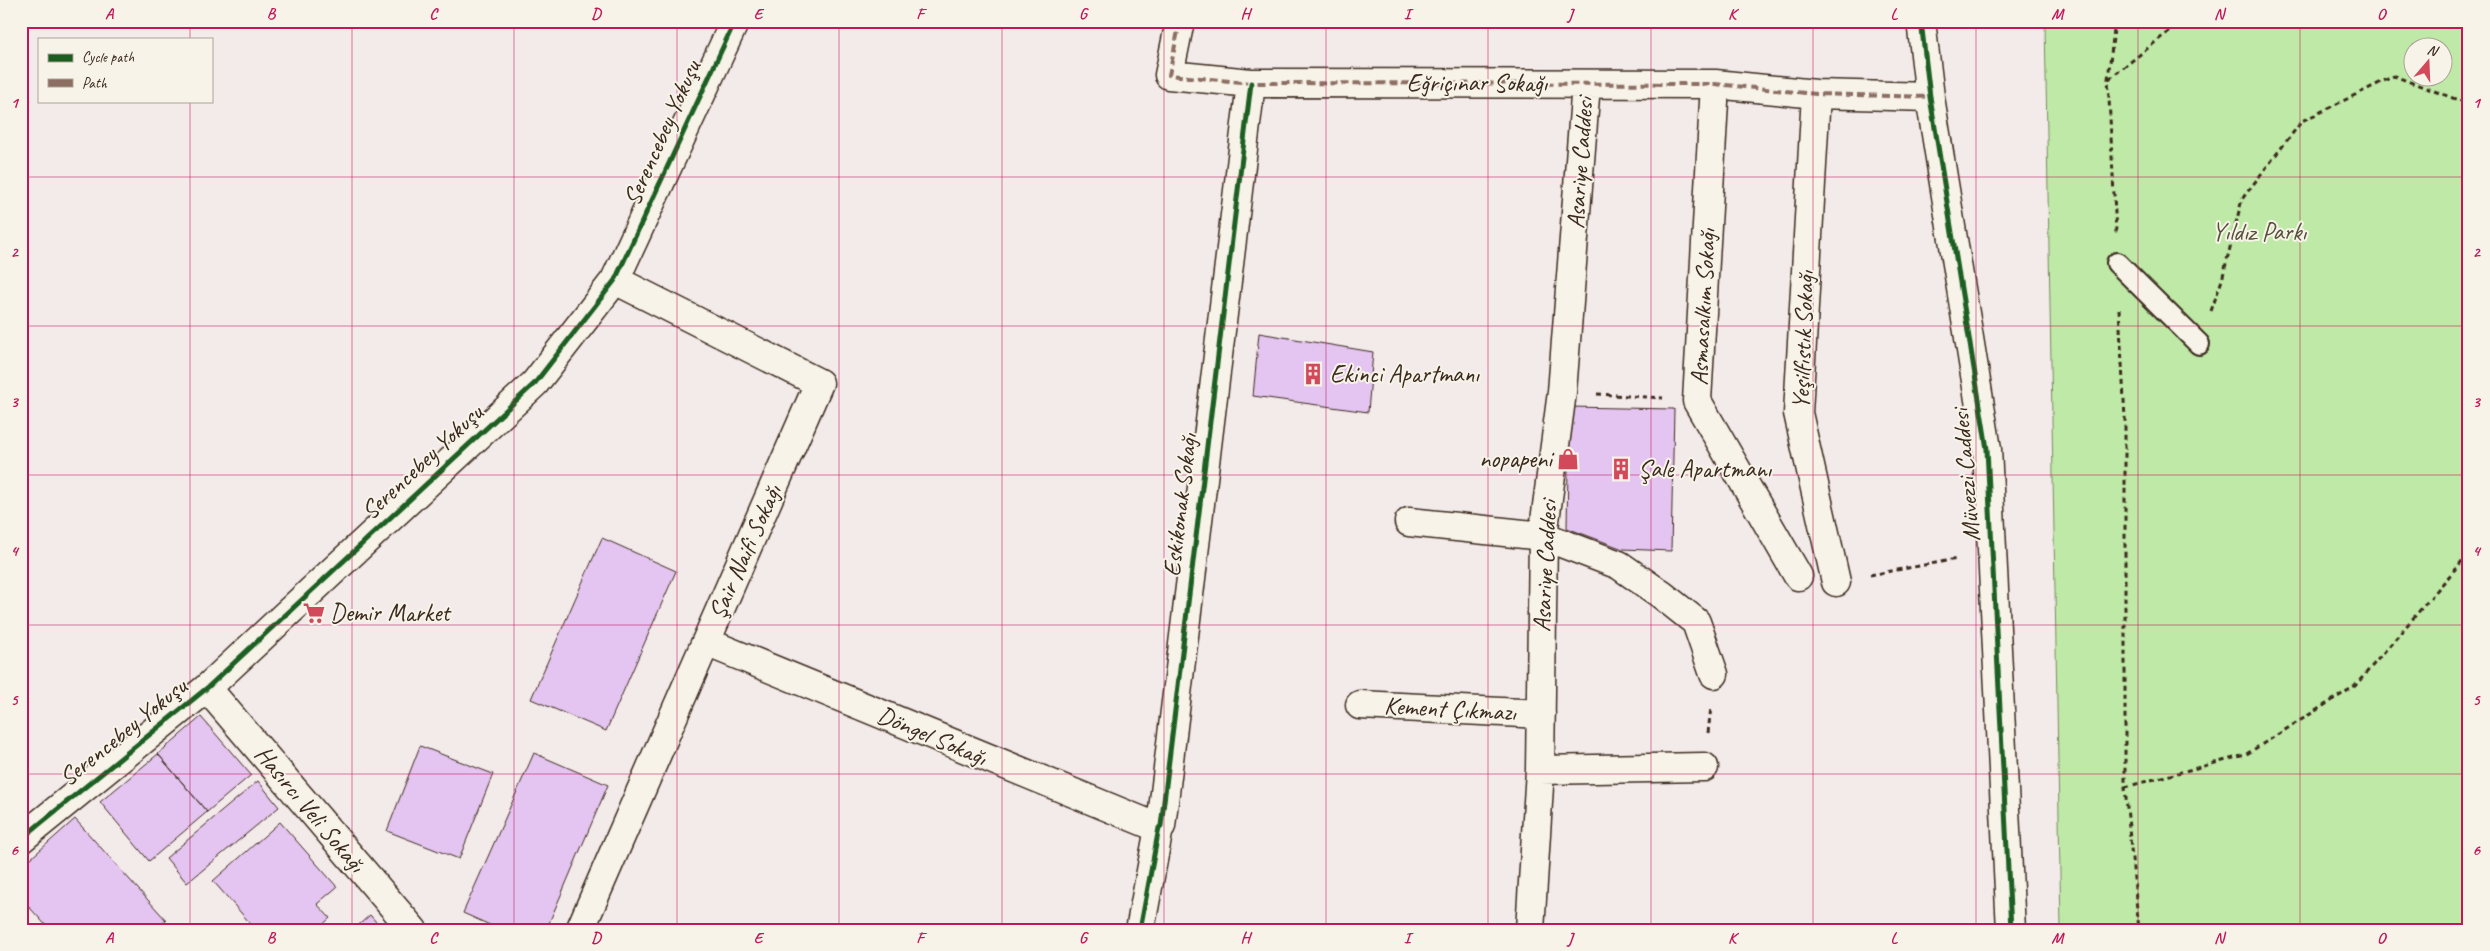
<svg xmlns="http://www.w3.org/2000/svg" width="2490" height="951" font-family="Caveat,sans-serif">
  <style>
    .green { fill: #bee9a6; stroke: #7c8a62; fill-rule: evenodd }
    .building { fill: #e4c4f0; stroke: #3b2a1e }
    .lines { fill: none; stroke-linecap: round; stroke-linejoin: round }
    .lane-casing { stroke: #3b2a1e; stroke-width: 24 }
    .street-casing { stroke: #3b2a1e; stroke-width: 31 }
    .path { stroke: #3b2a1e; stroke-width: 3; stroke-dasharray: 5 4; stroke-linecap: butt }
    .lane { stroke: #f7f3e8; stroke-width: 20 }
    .street { stroke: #f7f3e8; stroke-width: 28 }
    .quiet { stroke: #8d6e63; stroke-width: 4; stroke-dasharray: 8 4; stroke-linecap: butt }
    .cycleway-casing { stroke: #f7f3e8; stroke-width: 8 }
    .cycleway { stroke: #1b5e20; stroke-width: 5 }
    .grid { fill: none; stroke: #c2185b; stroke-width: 1; stroke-opacity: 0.55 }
    .labels { text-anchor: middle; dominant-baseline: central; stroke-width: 4; stroke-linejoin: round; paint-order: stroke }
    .street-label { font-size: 25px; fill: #3b2a1e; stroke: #f7f3e8 }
    .park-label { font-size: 25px; fill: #555039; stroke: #f7f3e8 }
    .poi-label { font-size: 25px; fill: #3b2a1e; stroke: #f7f3e8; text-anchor: start }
    .neatline { fill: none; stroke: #c2185b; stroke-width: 2 }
    .grid-label { font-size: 16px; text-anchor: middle; font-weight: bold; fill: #c2185b }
  </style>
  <rect width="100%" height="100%" fill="#f3eaea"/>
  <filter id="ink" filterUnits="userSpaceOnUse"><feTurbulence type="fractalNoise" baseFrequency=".02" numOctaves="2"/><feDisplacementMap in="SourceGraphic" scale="10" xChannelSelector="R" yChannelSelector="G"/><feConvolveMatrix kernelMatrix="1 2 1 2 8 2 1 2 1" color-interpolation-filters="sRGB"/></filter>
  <g filter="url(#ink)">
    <path class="green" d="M2045,21H2469V930H2061ZM2412,48H2442V78H2412Z"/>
    <path class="building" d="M1259,333L1373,352L1368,412L1253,396Z
      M1569,407L1674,409L1671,551L1623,549L1567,528Z
      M602,538L676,571L606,731L531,699Z
      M201,717L251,775L207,812L158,754Z
      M420,746L493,774L459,859L387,831Z
      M534,753L608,785L546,930H501L463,913Z
      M158,754L207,812L149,861L100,802Z
      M258,781L279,807L187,883L166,858Z
      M75,819L166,920L155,930H50L21,898V867Z
      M280,822L337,887L317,904L330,918L317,930H256L213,881Z
      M370,915L383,930H353Z"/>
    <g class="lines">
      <g class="lane-casing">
        <path id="lane" d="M2117,263L2199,344"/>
      </g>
      <g class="street-casing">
        <path id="street" d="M1180,21L1169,75L1251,83L1715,84L1816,94L1930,97
          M1921,21L1930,97L1987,449L2011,930
          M1715,84L1697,401L1798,576
          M1816,94L1798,413L1836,582
          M1409,522L1543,536L1619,565L1662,595L1696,622L1714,674
          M706,642L1159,828
          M207,688L413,930
          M1360,705L1541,714
          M1540,770L1704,767
          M21,839L207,688L535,383L615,280L735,21
          M580,930L819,383L615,280
          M1140,930L1159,828L1161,826L1251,83
          M1530,930L1540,770L1543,536L1562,392L1586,84"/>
      </g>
      <path class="path" d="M2115,21L2108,79L2116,233
        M2109,79L2182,21
        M2119,309L2125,418V787L2139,930
        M2211,311L2222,280L2242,199L2302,121L2394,76L2469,104
        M1597,394L1663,398
        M1870,575L1957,559
        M1708,733L1711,707
        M2125,787L2245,755L2355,686L2469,553"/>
      <use href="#lane" class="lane"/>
      <use href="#street" class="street"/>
      <path class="quiet" d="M1180,21L1169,75L1251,83L1715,84L1816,94L1930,97"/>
      <g class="cycleway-casing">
        <path id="cycleway" d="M1921,21L1930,97L1987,449L2011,930
          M21,839L207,688L535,383L615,280L735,21
          M1140,930L1159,828L1161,826L1251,83"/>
      </g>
      <use href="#cycleway" class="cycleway"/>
    </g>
  </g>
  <path class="grid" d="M190,21V39M352,21V930M514,21V930M677,21V930M839,21V930M1002,21V930M1164,21V930M1326,21V930M1488,21V930M1651,21V930M1813,21V930M1976,21V930M2138,21V930M2300,21V930M190,101V930M21,177H2469M21,326H2469M21,475H2469M21,625H2469M21,774H2469"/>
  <defs>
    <g id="building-bare" transform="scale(1.725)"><path d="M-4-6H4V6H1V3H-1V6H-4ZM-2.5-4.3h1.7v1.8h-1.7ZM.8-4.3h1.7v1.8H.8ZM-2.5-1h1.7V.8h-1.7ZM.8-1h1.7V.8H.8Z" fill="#d1495b" stroke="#f7f3e8" stroke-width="2.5" paint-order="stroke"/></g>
    <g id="shop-bare" transform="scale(1.725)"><path d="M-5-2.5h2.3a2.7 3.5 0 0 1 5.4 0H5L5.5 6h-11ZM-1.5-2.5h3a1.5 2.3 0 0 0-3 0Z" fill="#d1495b" stroke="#f7f3e8" stroke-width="2.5" paint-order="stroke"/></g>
    <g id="supermarket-bare" transform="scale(1.725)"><path d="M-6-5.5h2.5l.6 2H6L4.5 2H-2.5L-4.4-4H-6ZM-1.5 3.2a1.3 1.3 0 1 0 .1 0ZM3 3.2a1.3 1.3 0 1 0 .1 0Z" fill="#d1495b" stroke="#f7f3e8" stroke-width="2.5" paint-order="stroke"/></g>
  </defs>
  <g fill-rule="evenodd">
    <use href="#building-bare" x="1313" y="374"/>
    <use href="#shop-bare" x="1568" y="459"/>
    <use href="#building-bare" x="1621" y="469"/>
    <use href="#supermarket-bare" x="314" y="613"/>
  </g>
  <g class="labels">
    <g class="street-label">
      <text x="1477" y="83">Eğriçınar Sokağı</text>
      <text transform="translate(662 133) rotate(-66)">Serencebey Yokuşu</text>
      <text transform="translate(1580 163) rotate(-86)">Asariye Caddesi</text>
      <text transform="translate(1703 307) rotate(-87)">Asmasalkım Sokağı</text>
      <text transform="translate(1803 340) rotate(-88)">Yeşilfıstık Sokağı</text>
      <text transform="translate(422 462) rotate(-43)">Serencebey Yokuşu</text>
      <text transform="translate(1966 475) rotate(-95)">Müvezzi Caddesi</text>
      <text transform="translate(1180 505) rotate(-83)">Eskikonak Sokağı</text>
      <text transform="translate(745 552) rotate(-66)">Şair Naifi Sokağı</text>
      <text transform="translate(1545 566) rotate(-87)">Asariye Caddesi</text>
      <text transform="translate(1450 709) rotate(3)">Kement Çıkmazı</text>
      <text transform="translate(123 732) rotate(-39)">Serencebey Yokuşu</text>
      <text transform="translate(932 736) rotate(23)">Döngel Sokağı</text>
      <text transform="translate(310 809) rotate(50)">Hasırcı Veli Sokağı</text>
    </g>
    <g class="park-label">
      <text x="2259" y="232">Yıldız Parkı</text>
    </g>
    <g class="poi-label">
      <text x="1330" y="374">Ekinci Apartmanı</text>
      <text x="1552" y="459" text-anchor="end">nopapeni</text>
      <text x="1638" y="469">Şale Apartmanı</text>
      <text x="330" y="613">Demir Market</text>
    </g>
  </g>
  <rect width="2490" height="951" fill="none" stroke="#f7f3e8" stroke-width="55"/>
  <rect x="38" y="38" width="175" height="65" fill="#f7f3e8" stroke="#aca397"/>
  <rect x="48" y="54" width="25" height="8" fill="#1b5e20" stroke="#aca397"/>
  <text x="82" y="62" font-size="15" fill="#3b2a1e">Cycle path</text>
  <rect x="48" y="79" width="25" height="8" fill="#8d6e63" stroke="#aca397"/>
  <text x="82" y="88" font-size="15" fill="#3b2a1e">Path</text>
  <g transform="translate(2428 62) rotate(19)"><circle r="24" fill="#f7f3e8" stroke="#aca397"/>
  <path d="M0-4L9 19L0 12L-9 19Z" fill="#d1495b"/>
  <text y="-8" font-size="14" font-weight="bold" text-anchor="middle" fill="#3b2a1e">N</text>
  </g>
  <rect x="28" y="28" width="2434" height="896" class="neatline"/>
  <g class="grid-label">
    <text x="109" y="19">A</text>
    <text x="271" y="19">B</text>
    <text x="433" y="19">C</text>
    <text x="596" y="19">D</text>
    <text x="758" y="19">E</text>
    <text x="920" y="19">F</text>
    <text x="1083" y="19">G</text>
    <text x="1245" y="19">H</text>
    <text x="1407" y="19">I</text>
    <text x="1570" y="19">J</text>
    <text x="1732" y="19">K</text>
    <text x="1894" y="19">L</text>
    <text x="2057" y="19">M</text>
    <text x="2219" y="19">N</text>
    <text x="2381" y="19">O</text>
    <text x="14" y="108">1</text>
    <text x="2476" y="108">1</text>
    <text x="14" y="257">2</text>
    <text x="2476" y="257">2</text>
    <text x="14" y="407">3</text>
    <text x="2476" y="407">3</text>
    <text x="14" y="556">4</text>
    <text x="2476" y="556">4</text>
    <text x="14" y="705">5</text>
    <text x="2476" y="705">5</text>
    <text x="14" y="855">6</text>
    <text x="2476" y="855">6</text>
    <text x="109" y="943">A</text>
    <text x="271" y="943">B</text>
    <text x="433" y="943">C</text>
    <text x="596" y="943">D</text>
    <text x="758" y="943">E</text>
    <text x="920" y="943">F</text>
    <text x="1083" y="943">G</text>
    <text x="1245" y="943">H</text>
    <text x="1407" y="943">I</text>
    <text x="1570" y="943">J</text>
    <text x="1732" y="943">K</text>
    <text x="1894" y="943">L</text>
    <text x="2057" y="943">M</text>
    <text x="2219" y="943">N</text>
    <text x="2381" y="943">O</text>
  </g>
</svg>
